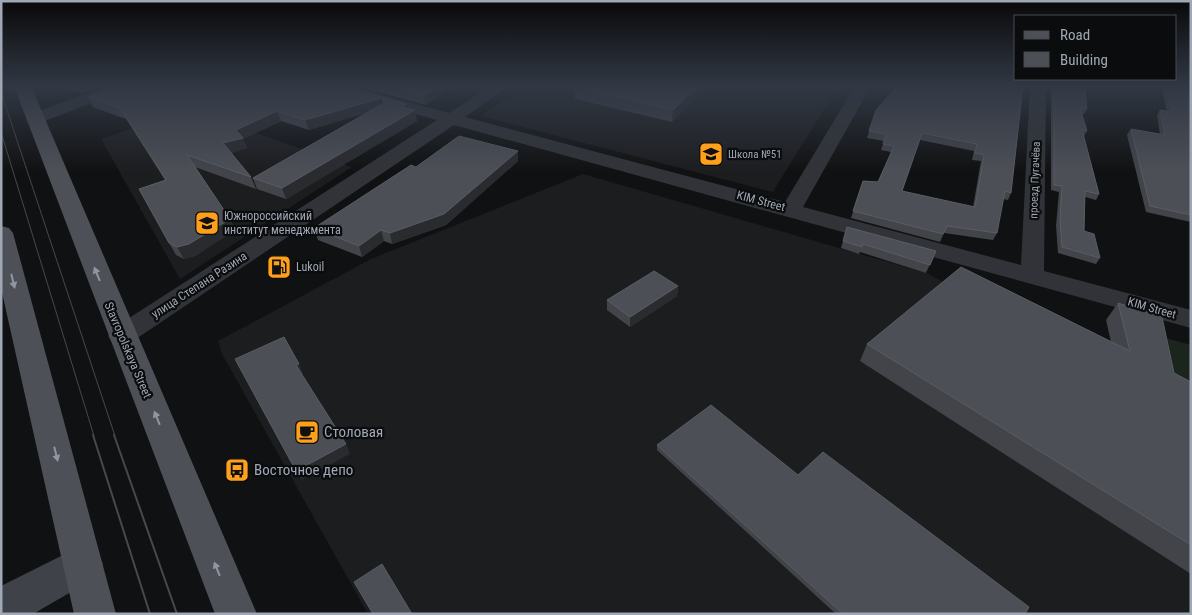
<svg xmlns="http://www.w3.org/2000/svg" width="1192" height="615" font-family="'Roboto Condensed',sans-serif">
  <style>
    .built { fill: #1c1d1f }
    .green { fill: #1c251d }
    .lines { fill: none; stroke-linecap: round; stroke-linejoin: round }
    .street { fill: #313338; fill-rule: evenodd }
    .secondary { fill: #3f4248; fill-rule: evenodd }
    .primary { fill: #4d5057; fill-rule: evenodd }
    .tram-far1 { stroke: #46494f; stroke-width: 1 }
    .tram { stroke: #46494f; stroke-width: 2 }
    .wall { fill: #42444a; fill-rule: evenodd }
    .shaded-wall { fill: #2a2b2f }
    .building { fill: #4c4f56; stroke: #595d64; fill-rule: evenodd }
    .oneway { fill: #8f96a2 }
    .labels { text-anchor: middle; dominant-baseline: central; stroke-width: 4.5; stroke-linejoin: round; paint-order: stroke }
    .far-poi-label { font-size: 11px; fill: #a0a8b5; stroke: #0b0c0d; text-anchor: start }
    .far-street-label { font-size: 11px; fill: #a0a8b5; stroke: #0b0c0d }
    .street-label { font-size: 12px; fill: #a0a8b5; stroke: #0b0c0d }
    .poi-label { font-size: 12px; fill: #a0a8b5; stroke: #0b0c0d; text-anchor: start }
    .near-poi-label { font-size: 15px; fill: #a0a8b5; stroke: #0b0c0d; text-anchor: start }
  </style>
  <rect width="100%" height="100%" fill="#101112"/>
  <path class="built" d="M525,86H838L773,192L480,116Z
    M188,109L352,167L180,279L101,139Z
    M583,174L926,273L1191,411V614H368L222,354L218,341L371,259Z"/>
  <path class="green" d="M1155,335L1191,345V385L1160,376Z"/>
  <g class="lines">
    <path class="street" d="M107,86H130L127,89L40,123H28L26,119L28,115Z
      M322,86H348L449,113L490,86H509L465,117L785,202L855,86H871L803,207L1021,265L1030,86H1046L1044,271L1191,310V328L454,125L130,343L121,345L112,343L108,336L112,329L437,120L325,89Z"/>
    <path class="secondary" d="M83,545L97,551L103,564L97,577L33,614H1V586Z"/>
    <path class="primary" d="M14,86H31L257,614H215Z
      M1,226L9,228L13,233L116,614H74L1,288Z"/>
    <path class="tram-far1" d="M1,92L115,436
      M1,132L94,436"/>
    <path class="tram" d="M93,435L150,614
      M114,435L177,614"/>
  </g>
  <path class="wall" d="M66,86H101L82,93L67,89Z
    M341,86L407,104L408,108L417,121L286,199L257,189L253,178L368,112L309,130L281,121L243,139L247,148L231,153L251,177L256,189L195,167L230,219L235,230L195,256L184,259L176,255L139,189L165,180L126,119L93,107L88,97Z
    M356,86H455L425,105Z
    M708,86L672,122L575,99V87Z
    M1023,86L1011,193L1008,200L1003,199L997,233L993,240L944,233L940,242L851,218L863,181L878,182L891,152L881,150L884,141L867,138L876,110ZM920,140L974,151L972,160L981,161L973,207L902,191Z
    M1051,86H1085L1087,109L1084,114H1082L1087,131L1084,136L1099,194L1096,200L1085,197L1084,231L1100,258L1096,264L1058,253L1056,226L1059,192L1051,190Z
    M1161,86H1191V222L1146,212L1127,135L1131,129L1160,134L1157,115L1160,110L1167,111Z
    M518,161L446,225L392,244L384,241L362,257L318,240L314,228L416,167Z
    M847,227L936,251L926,273L860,252L859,254L841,248Z
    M678,286L677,296L630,327L607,310V300Z
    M1118,303L1174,373L1191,382V574L860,361L867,344L1111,342L1106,320Z
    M657,445L798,475L1025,614H836L657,450Z"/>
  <path class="shaded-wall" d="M78,86H101L82,93Z
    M438,86H455L425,105L424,95Z
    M698,86H708L672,122L673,110Z
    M382,98L384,108L309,130L305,120Z
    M407,104L409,114L415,110L417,121L286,199L282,188Z
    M277,111L281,121L243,139L247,148L228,154L223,143L236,130Z
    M518,151V161L446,225L392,244L390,233Z
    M230,219L235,230L195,256L184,259L177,247Z
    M381,230L384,241L362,257L359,246Z
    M678,286L677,296L630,327V317Z
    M299,364L303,374H300L296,365Z
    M346,444L350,454L301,480L296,471Z"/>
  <path class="building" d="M111,86H341L407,104L402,107L415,110L282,188L253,178L384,103L382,98L305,120L277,111L236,130L243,138L223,143L251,177L187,155L230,219L189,244L177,247L169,243L139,189L166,180L121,109L88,97Z
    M391,86H438L424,95Z
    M576,86H698L673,110L575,87Z
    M897,86H1023L1011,193L1005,191L997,233L947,226L943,234L853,211L863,181L878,182L894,146L883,144L886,134L869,131L876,110ZM922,133L977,144L975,153L984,155L975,207L902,191Z
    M1054,86H1085L1087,109L1080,108L1087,131L1082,130L1099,194L1085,191L1084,231L1094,234L1100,258L1062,247L1060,221L1062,186L1054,185Z
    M1165,86H1191V215L1150,206L1131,129L1165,135L1160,110L1172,112Z
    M459,136L518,151L444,214L390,233L381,230L359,246L314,228L411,165L416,167Z
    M847,227L936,251L930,265L863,244L862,247L843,241Z
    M961,267L1130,351L1118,303L1162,317L1174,373L1191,382V545L867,344Z
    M654,271L678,286L630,317L607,300Z
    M284,337L299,364L296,365L346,444L296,471L235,359Z
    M711,405L798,475L823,452L1029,607L1025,614H843L657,445Z
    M382,564L412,614H373L354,582Z"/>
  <defs><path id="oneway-solid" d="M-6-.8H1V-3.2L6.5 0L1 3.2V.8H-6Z" transform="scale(1.25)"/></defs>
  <g class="oneway">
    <use href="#oneway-solid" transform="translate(97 274) rotate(-112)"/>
    <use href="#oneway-solid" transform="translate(13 281) rotate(76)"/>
    <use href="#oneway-solid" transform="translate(157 418) rotate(-112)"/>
    <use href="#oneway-solid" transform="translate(56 454) rotate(76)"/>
    <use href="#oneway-solid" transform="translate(217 569) rotate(-112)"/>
  </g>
  <linearGradient id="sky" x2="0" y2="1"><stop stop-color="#09090a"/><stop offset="0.5" stop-color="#313844"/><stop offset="1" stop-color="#313844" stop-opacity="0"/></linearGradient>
  <rect width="1192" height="172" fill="url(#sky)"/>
  <defs>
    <g id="school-square" transform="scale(1.25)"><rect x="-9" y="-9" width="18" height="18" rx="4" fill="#ffa01c" stroke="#0b0c0d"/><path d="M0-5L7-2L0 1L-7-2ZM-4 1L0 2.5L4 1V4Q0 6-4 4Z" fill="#111"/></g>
    <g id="university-square" transform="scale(1.25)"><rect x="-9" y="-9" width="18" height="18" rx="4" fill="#ffa01c" stroke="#0b0c0d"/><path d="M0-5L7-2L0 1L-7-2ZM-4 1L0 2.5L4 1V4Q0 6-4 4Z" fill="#111"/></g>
    <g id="fuel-square" transform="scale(1.25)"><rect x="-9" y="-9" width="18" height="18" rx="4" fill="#ffa01c" stroke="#0b0c0d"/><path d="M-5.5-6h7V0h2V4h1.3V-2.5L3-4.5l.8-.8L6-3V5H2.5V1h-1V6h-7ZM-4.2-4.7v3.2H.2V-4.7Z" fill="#111"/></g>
    <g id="cafe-square" transform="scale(1.25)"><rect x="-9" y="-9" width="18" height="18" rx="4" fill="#ffa01c" stroke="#0b0c0d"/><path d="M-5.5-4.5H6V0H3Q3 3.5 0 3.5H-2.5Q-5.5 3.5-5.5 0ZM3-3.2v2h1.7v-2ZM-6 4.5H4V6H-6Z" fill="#111"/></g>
    <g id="bus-square" transform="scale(1.25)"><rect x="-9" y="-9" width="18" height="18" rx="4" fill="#ffa01c" stroke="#0b0c0d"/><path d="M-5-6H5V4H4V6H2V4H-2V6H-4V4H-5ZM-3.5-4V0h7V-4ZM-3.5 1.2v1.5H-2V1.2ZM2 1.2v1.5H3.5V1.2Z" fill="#111"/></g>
  </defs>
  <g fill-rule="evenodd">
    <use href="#school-square" x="711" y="154"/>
    <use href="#university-square" x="207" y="223"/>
    <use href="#fuel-square" x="279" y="267"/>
    <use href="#cafe-square" x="307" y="432"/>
    <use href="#bus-square" x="237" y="470"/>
  </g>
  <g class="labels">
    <g class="far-poi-label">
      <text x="728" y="154">Школа №51</text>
    </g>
    <g class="far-street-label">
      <text transform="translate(1035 180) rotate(-88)">проезд Пугачёва</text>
    </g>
    <g class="street-label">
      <text transform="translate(761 201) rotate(15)">KIM Street</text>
      <text transform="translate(199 285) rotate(-33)">улица Степана Разина</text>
      <text transform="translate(1152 308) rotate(16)">KIM Street</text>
      <text transform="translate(128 350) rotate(67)">Stavropolskaya Street</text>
    </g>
    <g class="poi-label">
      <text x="224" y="216">Южнороссийский<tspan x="224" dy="14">институт менеджмента</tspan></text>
      <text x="296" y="267">Lukoil</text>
    </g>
    <g class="near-poi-label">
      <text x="324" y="432">Столовая</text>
      <text x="254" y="470">Восточное депо</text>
    </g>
  </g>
  <rect width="1192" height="615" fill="none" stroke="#a0a8b5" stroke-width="5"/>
  <rect x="1014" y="15" width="162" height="65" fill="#0b0c0d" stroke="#474a50"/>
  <rect x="1024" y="31" width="25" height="8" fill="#4d5057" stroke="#474a50"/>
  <text x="1060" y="40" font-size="15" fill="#a0a8b5">Road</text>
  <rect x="1024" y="52" width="25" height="15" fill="#4c4f56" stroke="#474a50"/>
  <text x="1060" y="65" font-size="15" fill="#a0a8b5">Building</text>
</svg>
